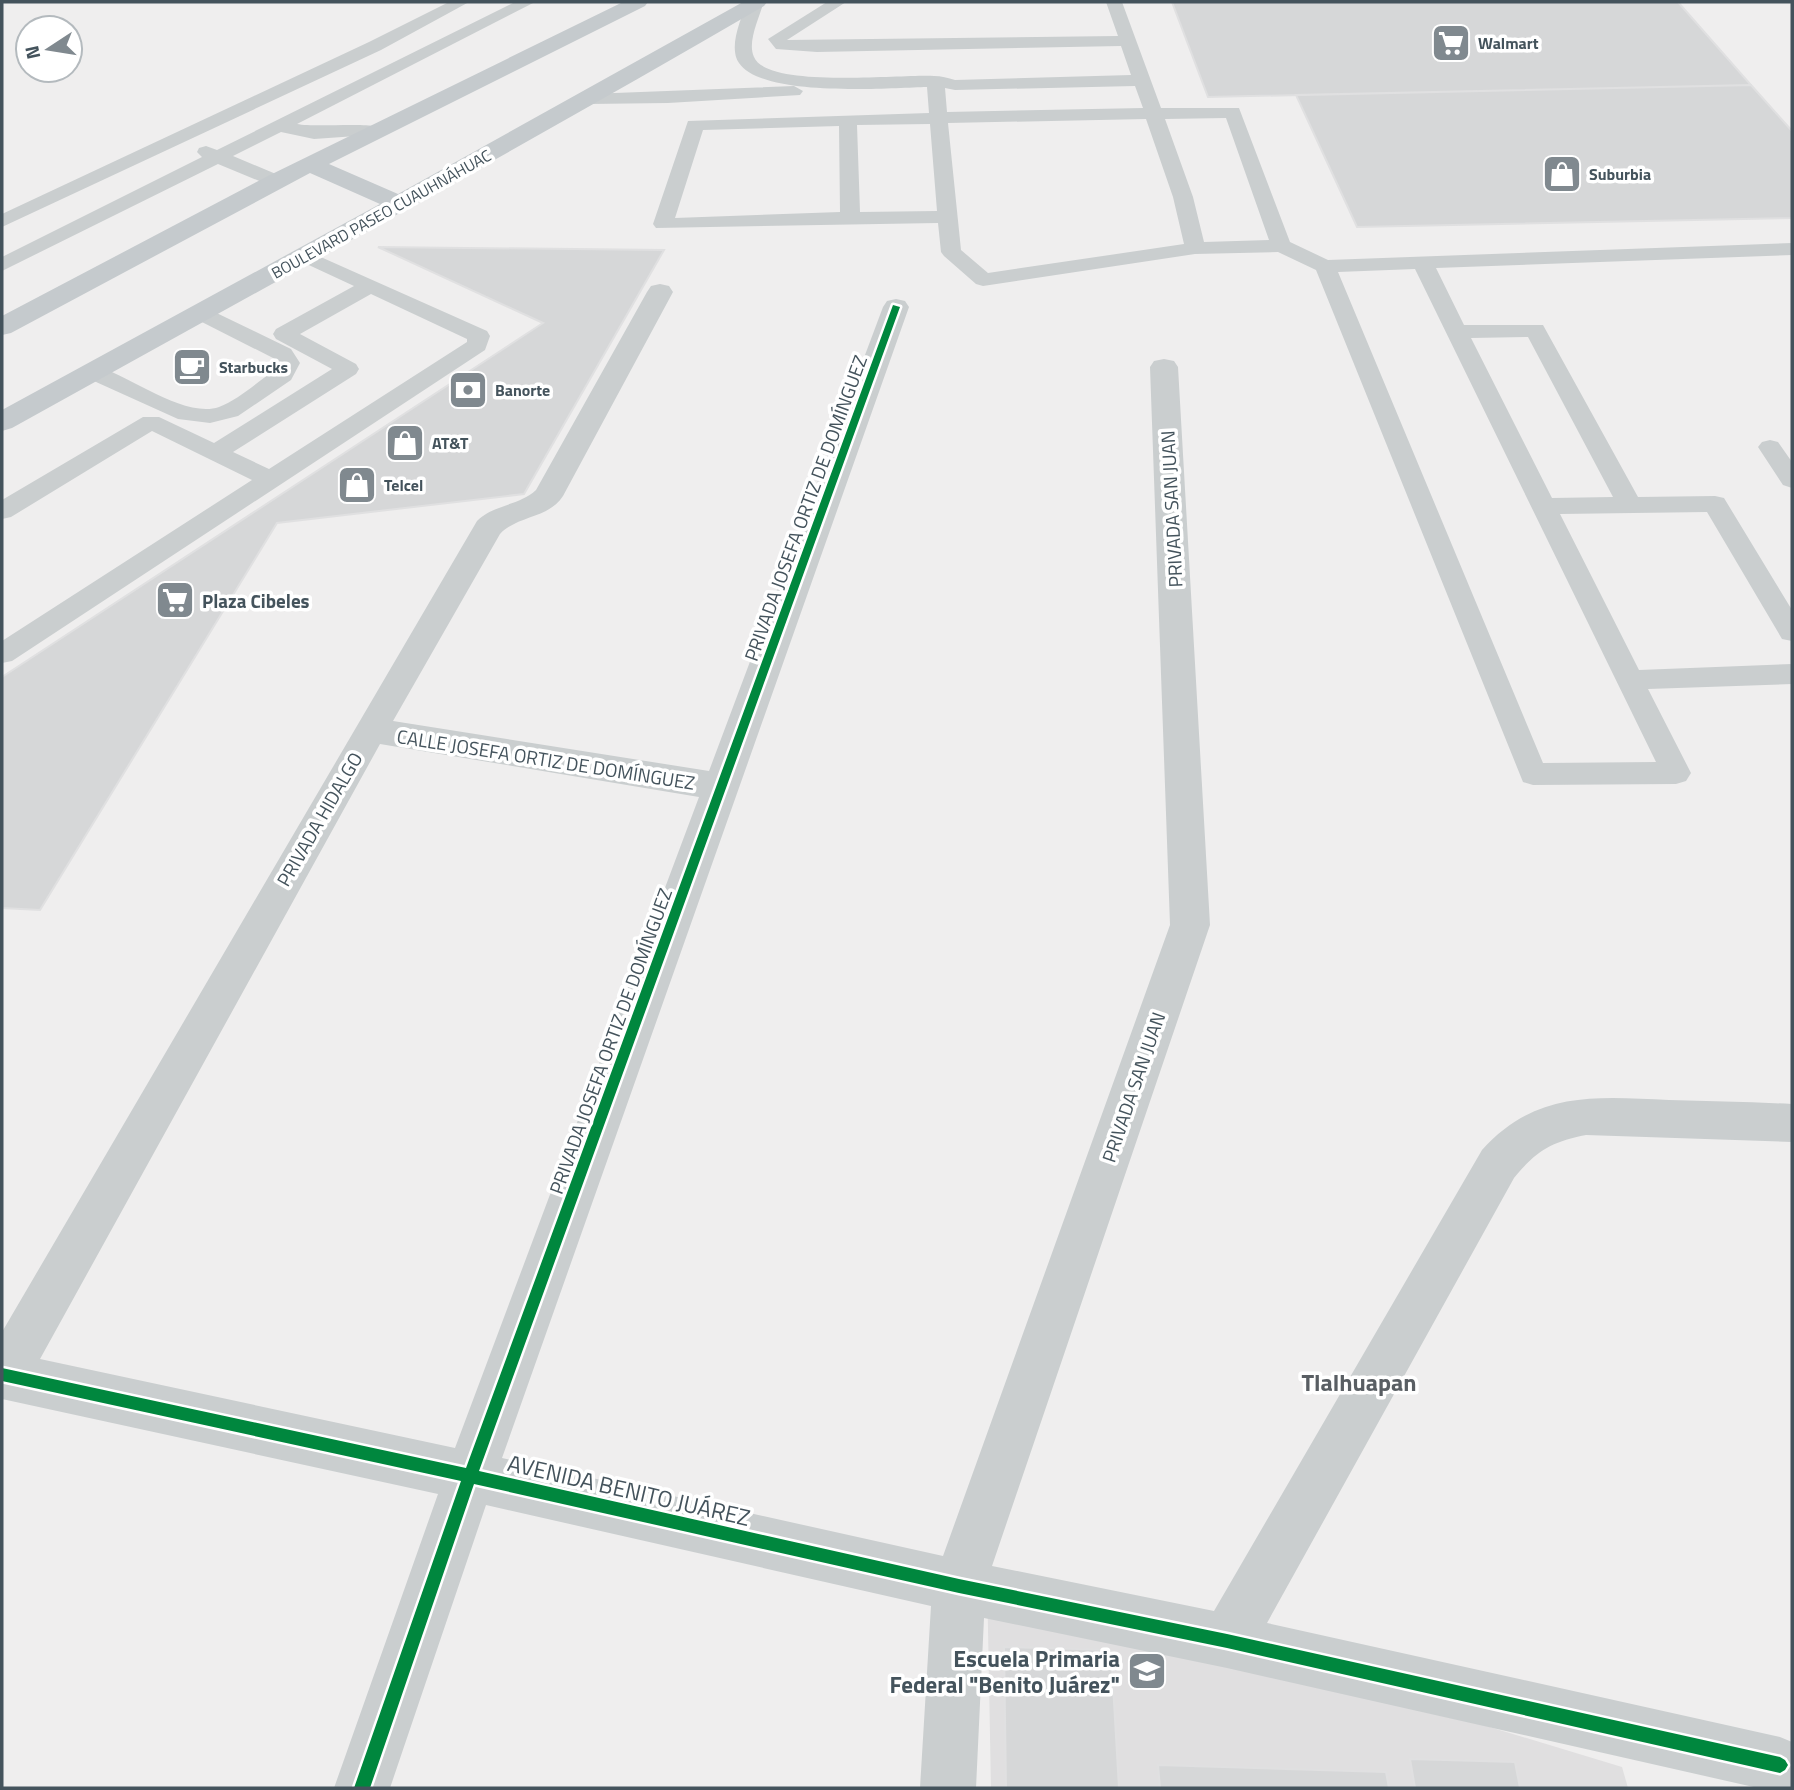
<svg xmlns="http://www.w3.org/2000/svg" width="1794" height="1790" font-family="'Titillium Web',sans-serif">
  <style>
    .education { fill: #e0dfe0 }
    .building { fill: #d6d7d8; stroke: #e0e0e1; stroke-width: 2 }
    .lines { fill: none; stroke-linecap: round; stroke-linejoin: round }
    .service { fill: #cacecf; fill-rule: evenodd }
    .minor { fill: #cacecf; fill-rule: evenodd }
    .primary { fill: #c5cacd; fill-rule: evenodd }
    .cycleway-casing { stroke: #fff; stroke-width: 5 }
    .cycleway { fill: #00873e; fill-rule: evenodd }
    .labels { text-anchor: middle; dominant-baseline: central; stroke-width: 7; stroke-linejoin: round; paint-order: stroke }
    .far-poi-label { font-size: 16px; font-weight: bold; fill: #44535c; stroke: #fff; text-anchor: start }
    .far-street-label { font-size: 16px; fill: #44535c; stroke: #fff }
    .street-label { font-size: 19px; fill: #44535c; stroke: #fff }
    .poi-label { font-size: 19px; font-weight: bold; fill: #44535c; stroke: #fff; text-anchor: start }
    .near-street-label { font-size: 23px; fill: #44535c; stroke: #fff }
    .near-poi-label { font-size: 23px; font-weight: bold; fill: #44535c; stroke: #fff; text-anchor: end }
    .near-neighbourhood-label { font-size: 24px; font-weight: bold; fill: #595e63; stroke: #fff }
  </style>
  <rect width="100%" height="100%" fill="#efeeee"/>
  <path class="education" d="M987,1575L1622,1767L1628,1788H991Z"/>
  <path class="building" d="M1172,2H1678L1751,85L1208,97Z
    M1751,85L1792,131V218L1357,227L1296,95Z
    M378,247L664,250L524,494L277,523L40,910L2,908V677L543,323Z
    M1004,1647L1111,1650L1119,1788H1006Z
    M1410,1759L1515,1762L1520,1788H1415Z
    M1158,1765L1386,1772L1389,1788H1160Z"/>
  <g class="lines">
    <path class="service" d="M449,2H469L381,50L2,227V214L369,42Z
      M515,2H535L297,124C316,128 379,121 387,130L385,134L314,139L281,132L233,156L283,177L286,181L283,185H269L218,164L2,271V257L202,157L197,152L199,148L206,146L217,150Z
      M748,2L763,4C759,19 747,42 754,57C767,89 903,74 934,76C941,76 948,78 955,80L1131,75L1121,46L817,52L776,49L768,39L827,2H846L787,40L1118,36L1106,2H1122L1161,108H1239L1290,242L1328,260L1792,243V255L1436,268L1464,325H1543L1638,497L1715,496L1724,498L1792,610V641L1782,639L1707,512L1560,514L1639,670L1792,664V684L1648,689L1691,773L1686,781L1676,784L1533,785L1523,782L1316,270L1278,252L1195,254L983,286L976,284L944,256L941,252L938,223L656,228L653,224L688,121L929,113L927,87C887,88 763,98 739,63C728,48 741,17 748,2ZM1135,86L1143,108L947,112L945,88L955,90ZM1226,118L1269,240L1204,242L1193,197L1165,119ZM1146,119L1173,197L1184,244L988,273L961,250L948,123ZM930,124L937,211L860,212L857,125ZM839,126L840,212L675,218L703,130ZM1415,269L1656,762L1543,763L1338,272ZM1528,337L1613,497L1552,498L1471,338Z
      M794,86L803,91L800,95L668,103L589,104L580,99L589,94Z
      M305,250L487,331L490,336L485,350L12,661L2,663V641L252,480L152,431L11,517L2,519V500L143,417H159L214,443L332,369L276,339L273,334L276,329L354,286L298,260L295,256L298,252ZM371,294L467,339V342L269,469L233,452L356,374L359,369L356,364L300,334Z
      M202,306L291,349L300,363L291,380L238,416L210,423L178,419L85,377L82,372L85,367L93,365C128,374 184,419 219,407C238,400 257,382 274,371L278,363L275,359L194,318L191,313L194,308Z
      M1770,440L1778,442L1792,462V488L1783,485L1758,447L1762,442Z"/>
    <path class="minor" d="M660,284L669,286L673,292L563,496C548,519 518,515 500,534L393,721L709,771L883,307L887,301L896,299L905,301L909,307L502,1458L943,1556L1170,925L1150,367L1154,361L1164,359L1174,361L1178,367L1210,925L992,1566L1214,1611L1482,1150C1536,1090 1596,1097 1669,1100C1710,1101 1751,1102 1792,1104V1142L1586,1135C1551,1142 1536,1151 1514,1178L1267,1623L1780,1737L1792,1742V1788H1758L1227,1668L984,1618L976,1788H920L931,1606L486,1505L390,1788H334L438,1494L2,1399V1332L477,521C494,504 519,506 536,490L647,292L651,286ZM380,744L699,797L455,1448L40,1359Z"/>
    <path class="primary" d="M623,2H648L645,6L329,164L398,194L743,2H767L764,6C515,151 264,288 12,428L2,431V410L380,204L310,173L11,333L2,335V316L268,176Z"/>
    <g class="cycleway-casing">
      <path id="cycleway" d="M893,305L900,307L479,1471L959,1579L1227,1634L1780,1757L1785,1760L1788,1765L1785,1770L1780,1773L1227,1648L959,1593L474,1484L370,1788H354L461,1481L2,1381V1368L466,1468Z"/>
    </g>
    <use href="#cycleway" class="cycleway"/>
  </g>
  <defs>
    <g id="supermarket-square" transform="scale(2.0125)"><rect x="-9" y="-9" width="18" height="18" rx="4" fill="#80898f" stroke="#fff"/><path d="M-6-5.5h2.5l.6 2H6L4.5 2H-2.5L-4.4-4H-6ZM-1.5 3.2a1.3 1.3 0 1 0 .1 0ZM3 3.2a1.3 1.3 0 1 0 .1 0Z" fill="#fff"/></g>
    <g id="shop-square" transform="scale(2.0125)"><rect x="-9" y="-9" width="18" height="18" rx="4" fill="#80898f" stroke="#fff"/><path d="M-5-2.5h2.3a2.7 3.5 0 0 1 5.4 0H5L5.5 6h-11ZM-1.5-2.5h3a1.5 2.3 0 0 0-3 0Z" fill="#fff"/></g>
    <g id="cafe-square" transform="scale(2.0125)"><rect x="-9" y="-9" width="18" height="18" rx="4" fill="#80898f" stroke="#fff"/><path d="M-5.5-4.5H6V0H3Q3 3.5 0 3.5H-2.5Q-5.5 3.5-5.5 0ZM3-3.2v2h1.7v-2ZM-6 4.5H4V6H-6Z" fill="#fff"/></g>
    <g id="bank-square" transform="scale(2.0125)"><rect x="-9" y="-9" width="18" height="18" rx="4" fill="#80898f" stroke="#fff"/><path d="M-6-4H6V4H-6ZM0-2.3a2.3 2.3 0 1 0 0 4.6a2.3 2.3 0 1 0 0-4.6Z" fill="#fff"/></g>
    <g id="school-square" transform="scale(2.0125)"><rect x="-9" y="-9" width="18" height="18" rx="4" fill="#80898f" stroke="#fff"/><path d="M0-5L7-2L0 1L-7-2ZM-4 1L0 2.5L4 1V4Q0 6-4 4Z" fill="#fff"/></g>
  </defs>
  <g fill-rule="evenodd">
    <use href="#supermarket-square" x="1451" y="43"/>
    <use href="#shop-square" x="1562" y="174"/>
    <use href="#cafe-square" x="192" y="367"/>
    <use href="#bank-square" x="468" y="390"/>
    <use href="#shop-square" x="405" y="443"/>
    <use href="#shop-square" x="357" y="485"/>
    <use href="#supermarket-square" x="175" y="600"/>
    <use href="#school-square" x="1147" y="1671"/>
  </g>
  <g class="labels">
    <g class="far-poi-label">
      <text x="1478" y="43">Walmart</text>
      <text x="1589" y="174">Suburbia</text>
      <text x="219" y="367">Starbucks</text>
      <text x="495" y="390">Banorte</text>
      <text x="432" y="443">AT&amp;T</text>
      <text x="384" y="485">Telcel</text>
    </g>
    <g class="far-street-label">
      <text transform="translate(381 214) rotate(-29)">BOULEVARD PASEO CUAUHNÁHUAC</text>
    </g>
    <g class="street-label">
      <text transform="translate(805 508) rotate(-70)">PRIVADA JOSEFA ORTIZ DE DOMÍNGUEZ</text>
      <text transform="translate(1171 509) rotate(-93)">PRIVADA SAN JUAN</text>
      <text transform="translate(546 759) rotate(9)">CALLE JOSEFA ORTIZ DE DOMÍNGUEZ</text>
      <text transform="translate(319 819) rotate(-60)">PRIVADA HIDALGO</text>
      <text transform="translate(610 1041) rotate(-70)">PRIVADA JOSEFA ORTIZ DE DOMÍNGUEZ</text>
      <text transform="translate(1133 1087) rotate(-71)">PRIVADA SAN JUAN</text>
    </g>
    <g class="poi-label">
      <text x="202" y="600">Plaza Cibeles</text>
    </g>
    <g class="near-street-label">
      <text transform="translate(629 1490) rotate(13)">AVENIDA BENITO JUÁREZ</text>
    </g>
    <g class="near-poi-label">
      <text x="1120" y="1658">Escuela Primaria<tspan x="1120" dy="26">Federal "Benito Juárez"</tspan></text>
    </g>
    <g class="near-neighbourhood-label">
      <text x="1359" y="1382">Tlalhuapan</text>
    </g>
  </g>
  <rect width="1794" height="1790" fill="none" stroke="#44535c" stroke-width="7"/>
  <g transform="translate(49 49) rotate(258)"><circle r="33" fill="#ffffff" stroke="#b4babe" stroke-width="2"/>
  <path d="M0-5L12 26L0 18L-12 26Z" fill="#80898f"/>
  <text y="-10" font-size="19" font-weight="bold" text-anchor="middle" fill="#44535c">N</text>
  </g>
</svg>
